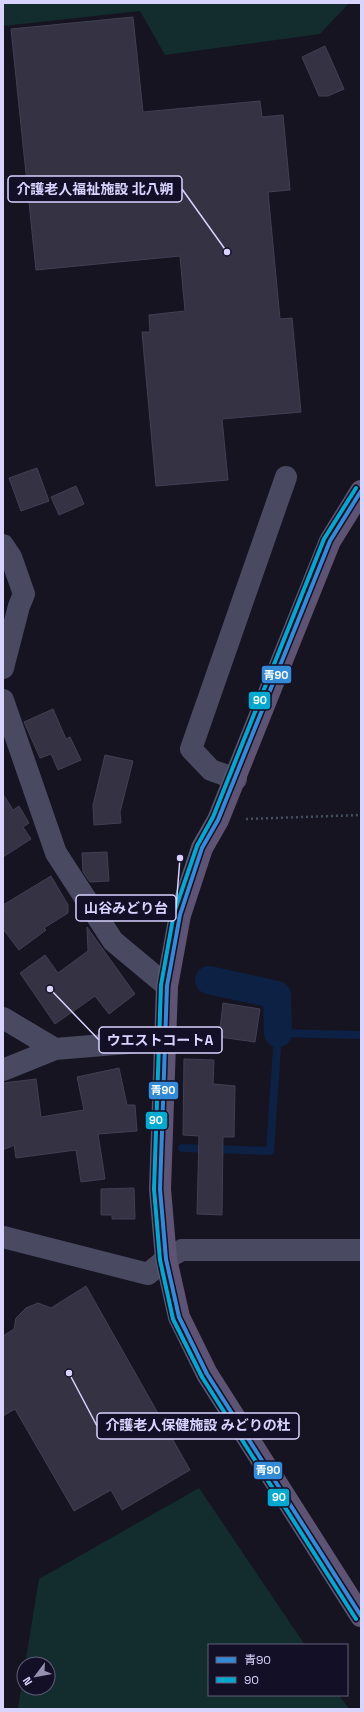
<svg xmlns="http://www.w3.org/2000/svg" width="364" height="1712" font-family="'Space Grotesk','Noto Sans JP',sans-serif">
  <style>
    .green { fill: #132c2d }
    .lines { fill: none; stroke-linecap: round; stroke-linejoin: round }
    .stream { stroke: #0d2144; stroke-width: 8 }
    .canal { stroke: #0d2144; stroke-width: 28 }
    .building { fill: #343243; stroke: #433f54 }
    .path { stroke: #44505f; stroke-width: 2.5; stroke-dasharray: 2 3; stroke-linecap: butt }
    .minor { stroke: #4a4962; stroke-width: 22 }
    .major { stroke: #5e5373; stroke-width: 22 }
    .bus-1-casing { stroke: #130f26; stroke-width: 7 }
    .bus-2-casing { stroke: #130f26; stroke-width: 7 }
    .bus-1 { stroke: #338bd7; stroke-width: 4 }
    .bus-2 { stroke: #00a9ce; stroke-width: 4 }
    .leader { fill: none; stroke: #d9d4ff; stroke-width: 1.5 }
    .callout-dot { fill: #d9d4ff; stroke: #130f26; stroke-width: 1.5 }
    .callout { fill: #130f26; stroke: #d9d4ff; stroke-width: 1.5 }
    .callout-label { font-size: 14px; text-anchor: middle; font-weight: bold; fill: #d9d4ff }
    .line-badge { stroke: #130f26; stroke-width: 1.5 }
    .badge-label { font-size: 11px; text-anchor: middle; font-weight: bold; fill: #fff }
  </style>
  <rect width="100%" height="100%" fill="#161421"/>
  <path class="green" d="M3,3H349L320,34L165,55L140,11L3,26Z
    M199,1488L305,1645H209V1695H339L349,1709H18L24,1671V1688H48V1664H25L39,1579Z"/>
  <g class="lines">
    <path class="stream" d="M182,1148L270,1151L278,1033L361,1035"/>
    <path class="canal" d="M209,980L277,995L278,1033"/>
  </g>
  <path class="building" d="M133,17L143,112L260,101L262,117L283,115L290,190L268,192L280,319L292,318L301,412L222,419L228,480L156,486L142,332H150L149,315L185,311L180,256L36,270L11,29Z
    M325,46L344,89L328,96H319L302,57Z
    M37,468L49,501L21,511L9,478Z
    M76,486L84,504L59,515L51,497Z
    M53,709L66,739L70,737L81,760L58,770L51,754L40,758L24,722Z
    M105,755L133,761L120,812L121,823L94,825L93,805Z
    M3,794L13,810L19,806L29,823L23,827L31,839L3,857Z
    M107,852L109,881L90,882L83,872L82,853Z
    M51,876L68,905V913L44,928L46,930L19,950L3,929V905Z
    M87,927L135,994L109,1014L95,996L55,1024L20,973L45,955L58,973L88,951Z
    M223,1003L260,1009L255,1042L219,1037Z
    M184,1059L214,1060L213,1084L235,1086L234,1137H223L222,1215L197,1214L199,1136L183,1135Z
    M119,1068L127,1105H135L137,1131L98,1134L105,1179L81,1182L76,1150L16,1158L14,1145L3,1150V1083L36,1079L41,1117L84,1110L77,1077Z
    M134,1188L135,1219H112V1215H101V1189Z
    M86,1286L190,1470L122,1510L111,1490L74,1511L15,1409L3,1416V1336L14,1329L16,1318L26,1308L38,1303L51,1308Z"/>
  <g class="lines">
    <path class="path" d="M246,819L361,815"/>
    <path class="minor" d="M3,545L11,557L24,594L19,606L3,668
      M3,700L56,853L113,941L167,986
      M236,779L211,770L191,749L286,477
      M3,1018L55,1049L164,1040
      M3,1070L55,1049
      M3,1237L148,1274L166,1259L182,1250H361"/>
    <path class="major" d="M361,491L330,541L218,820L202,848L180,915L167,986L160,1189L166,1259L179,1317L207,1374L361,1616"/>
    <g class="bus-1-casing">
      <path id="bus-1" d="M361,491L330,541L218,820L202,848L180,915L167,986L160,1189L166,1259L179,1317L207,1374L361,1616"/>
    </g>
    <g class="bus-2-casing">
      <path id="bus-2" d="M356,488L324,539L213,817L197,846L174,913L161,985L154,1189L160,1260L173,1319L202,1377L356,1619"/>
    </g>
    <use href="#bus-1" class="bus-1"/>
    <use href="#bus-2" class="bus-2"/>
  </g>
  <path class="leader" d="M227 252L182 189M180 858L176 908M50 989L99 1040M69 1373L97 1426"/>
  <g class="callout-dot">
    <circle cx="227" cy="252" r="4"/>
    <circle cx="180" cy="858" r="4"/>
    <circle cx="50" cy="989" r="4"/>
    <circle cx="69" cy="1373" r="4"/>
  </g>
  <g class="callout">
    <rect x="8" y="176" width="174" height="26" rx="4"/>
    <rect x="76" y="895" width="100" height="26" rx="4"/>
    <rect x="99" y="1027" width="123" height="26" rx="4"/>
    <rect x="97" y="1413" width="202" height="26" rx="4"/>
  </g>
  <g class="callout-label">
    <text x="95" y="194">介護老人福祉施設 北八朔</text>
    <text x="126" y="913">山谷みどり台</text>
    <text x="160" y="1045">ウエストコートA</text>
    <text x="198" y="1430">介護老人保健施設 みどりの杜</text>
  </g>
  <g class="line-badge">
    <rect x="261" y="665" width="31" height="19" rx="4" fill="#338bd7"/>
    <rect x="248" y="691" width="23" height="19" rx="4" fill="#00a9ce"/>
    <rect x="148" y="1081" width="31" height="19" rx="4" fill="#338bd7"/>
    <rect x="145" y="1111" width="23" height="19" rx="4" fill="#00a9ce"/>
    <rect x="253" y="1461" width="30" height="19" rx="4" fill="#338bd7"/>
    <rect x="267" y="1488" width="23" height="19" rx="4" fill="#00a9ce"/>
  </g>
  <g class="badge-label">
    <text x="276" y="679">青90</text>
    <text x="260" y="704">90</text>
    <text x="163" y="1094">青90</text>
    <text x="156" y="1124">90</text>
    <text x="268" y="1474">青90</text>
    <text x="279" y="1501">90</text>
  </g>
  <rect width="364" height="1712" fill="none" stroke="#d9d4ff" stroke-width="8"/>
  <rect x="208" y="1644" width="140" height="52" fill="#130f26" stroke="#625e7d"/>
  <rect x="216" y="1657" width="20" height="6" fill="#338bd7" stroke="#625e7d"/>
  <text x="244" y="1664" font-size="12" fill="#d9d4ff">青90</text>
  <rect x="216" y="1677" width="20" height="6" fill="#00a9ce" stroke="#625e7d"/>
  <text x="244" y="1684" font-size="12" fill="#d9d4ff">90</text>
  <g transform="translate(36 1676) rotate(238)"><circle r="19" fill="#130f26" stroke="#625e7d"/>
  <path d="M0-3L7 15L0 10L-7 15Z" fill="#9591b1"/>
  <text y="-6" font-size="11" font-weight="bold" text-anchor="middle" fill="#d9d4ff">N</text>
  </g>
</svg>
